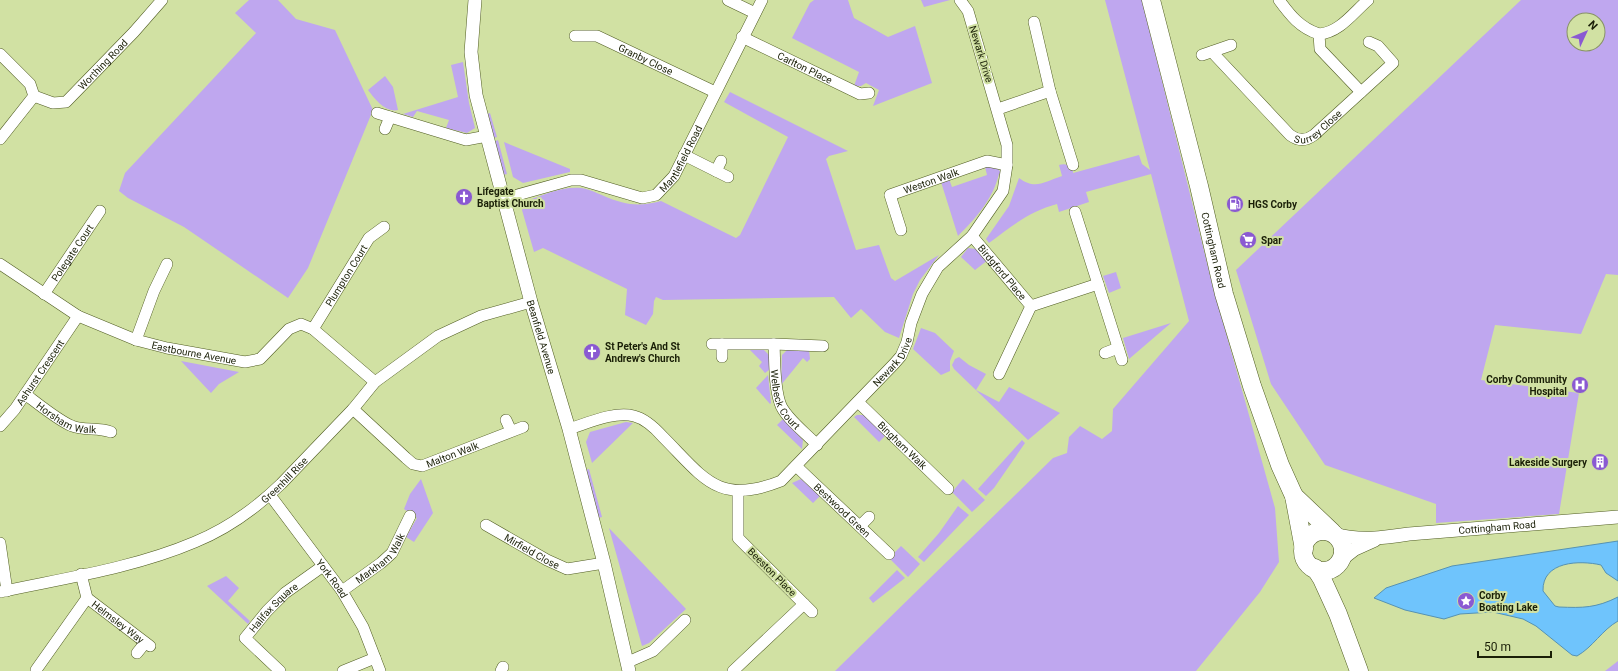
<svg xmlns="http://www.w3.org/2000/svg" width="1618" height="671" font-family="Roboto,sans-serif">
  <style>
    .green { fill: #bfa7ef; fill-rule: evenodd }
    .water { fill: #6fc4fc; stroke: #5692b2 }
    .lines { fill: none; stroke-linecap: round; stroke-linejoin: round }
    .minor-casing { stroke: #515d23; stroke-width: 12 }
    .tertiary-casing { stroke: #515d23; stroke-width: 14 }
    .trunk-casing { stroke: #515d23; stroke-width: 19 }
    .minor { stroke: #fff; stroke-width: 11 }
    .tertiary { stroke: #fff; stroke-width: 13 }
    .trunk { stroke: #fff; stroke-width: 18 }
    .labels { text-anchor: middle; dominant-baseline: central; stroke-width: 4; stroke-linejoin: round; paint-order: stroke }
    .street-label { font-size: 10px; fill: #1a1f07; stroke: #d1e1a3 }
    .poi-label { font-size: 10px; font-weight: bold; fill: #1a1f07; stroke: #d1e1a3; text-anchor: start }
  </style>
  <rect width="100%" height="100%" fill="#d1e1a3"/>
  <path class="green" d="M249,0H278L296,19L335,30L373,110L308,268L288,298L184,227L128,198L119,191L125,173L256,33L235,13Z
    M814,0H848L854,18L888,37L915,26L932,83L873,106L879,90L866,83L861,86H854L859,72L792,38L810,3Z
    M921,0H950L924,7Z
    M1105,0H1142L1212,283L1275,508L1279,562L1260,592L1196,671H835L1053,458L1067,453L1069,437L1080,426L1102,439L1112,431L1113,409L1189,321L1151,174L1086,192L1089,202L1059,212L1057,204C1030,211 1010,227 989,243L986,239L1009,206L1019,178C1035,190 1044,182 1062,176L1059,165C1065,163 1068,165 1073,169V173L1139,155L1142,164L1150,170Z
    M1521,0H1618V275L1606,274L1581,334L1495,325L1481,380L1579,393L1559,514L1436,523V504L1325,465L1271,384L1236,270ZM1574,20H1598V44H1574Z
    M463,62L469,103L475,128L467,133L446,128L449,120L417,111L413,117L403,114L458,97L451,65Z
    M385,76L393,87L398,110C385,113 375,99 368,90Z
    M730,92L848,151L829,156L826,159L856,250L879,245L891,278L895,281L939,255L920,280L913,294L899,338L885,332L861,309L851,318L834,297L663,300L656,297L654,301L653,314L646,325L625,315L627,289L543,248L534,252L522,210L526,201C543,195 563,186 581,188C589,189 597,193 604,196C625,205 639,207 661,201L736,238L740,235L788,137L724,102Z
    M490,113L497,137L493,138L487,114Z
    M498,140L507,174L503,175L494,142Z
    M504,142L570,169V172L523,183L513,177Z
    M985,167H997L1001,173L999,174C993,199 976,218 958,236L941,182L949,179L952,187L987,175Z
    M968,248L976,249L988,260L975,270L961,257Z
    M1116,272L1121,288L1109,293L1103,276Z
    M1171,323L1129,359L1123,338Z
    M921,328L935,333L954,351L950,361V371L941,375L913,349Z
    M749,349H763L770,356L769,370L765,373L759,366L762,362Z
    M788,349L809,350L810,359L807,362L803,358L781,385L782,355Z
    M959,357L969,365L986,374L976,390L999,402L1009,387L1060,413L1028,440L954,369L952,365L955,359Z
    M181,361L239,372L219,384L211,393Z
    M768,375L771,403L770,404L756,388Z
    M857,415H865L886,435L879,442L854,417Z
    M783,419L803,440L802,449L777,425Z
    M626,422L633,423L592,463L586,442L590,432Z
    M1022,440L1025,443L994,488L986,496L978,489Z
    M589,469L602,517L598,518L585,470Z
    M421,479L433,513L414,542L406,537L417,518L404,509L410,494Z
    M801,479L820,496L813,503L792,483Z
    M963,479L985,500L972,512L952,492Z
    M958,506L969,515L924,562L918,557L939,533Z
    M609,528L686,609L649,643L642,646Z
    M901,546L920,564L908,577L889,558Z
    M897,570L905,578L873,603L869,598Z
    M226,576L239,588L228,601L250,621L248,624L207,586Z
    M1618,661V671H1605Z"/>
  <path class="water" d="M1618,541V581L1606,573L1601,565C1580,560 1542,561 1543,591L1555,606L1559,607C1583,608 1596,608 1618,597V621C1602,630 1593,647 1577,656L1572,655L1536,626L1523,619L1493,612L1460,614L1444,619L1405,610L1374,598L1386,588L1452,566Z"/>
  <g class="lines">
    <g class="minor-casing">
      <g id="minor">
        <path d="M728,0L755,13"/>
        <path d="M1279,0C1290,15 1300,28 1319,34L1320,49L1361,92"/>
        <path d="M1319,34C1339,33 1353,13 1368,0"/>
        <path id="s1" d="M575,36H597L715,92"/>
        <path id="s2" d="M742,37L860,94L869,93"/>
        <path id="s3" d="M1212,52L1290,135C1298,141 1306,141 1314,135L1393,63L1378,46L1369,42"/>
        <path d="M0,54L30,84L34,96L0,139"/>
        <path d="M1202,55L1231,45"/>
        <path d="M1050,91L1073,165"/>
        <path id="s4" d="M34,96L53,103L66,102L134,32L162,0"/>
        <path d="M998,109L1050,91L1034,22"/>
        <path d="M377,113L466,140L487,136"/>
        <path d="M385,129L390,117"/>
        <path d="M684,155L728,177"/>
        <path d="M716,171L721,161"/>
        <path id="s5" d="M503,199L571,180H581L642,198L656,195L674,176L762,0"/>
        <path d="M1075,212L1098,284"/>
        <path id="s6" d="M901,230L890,195L987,161L1007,165"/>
        <path id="s7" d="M972,236L1031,306L999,374"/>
        <path id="s8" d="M0,264L78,316L136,340L167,348L245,362L260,359L289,329L301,324L313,329L375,382"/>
        <path id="s9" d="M44,294L100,211"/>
        <path d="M1031,306L1098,284L1122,360"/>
        <path id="s10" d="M313,329L369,238L384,227"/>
        <path d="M136,340L154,291L167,264"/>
        <path id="s11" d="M712,344H774C775,363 774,385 780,403C784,417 807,434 817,445"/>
        <path d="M774,344L823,346"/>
        <path d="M1105,353L1118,348"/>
        <path d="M722,357V344"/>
        <path id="s12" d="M25,394C37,403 59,421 72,426C84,431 98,427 111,432"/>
        <path id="s13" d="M858,402L948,489"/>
        <path id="s14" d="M353,409L406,458L413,464L422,466L523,427"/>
        <path d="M506,420L511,431"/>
        <path id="s15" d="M0,426L15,409L78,316"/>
        <path id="s16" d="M569,429C588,423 614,411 634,416C646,419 655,428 663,437C704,478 718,506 781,481L894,364L901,356L907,342L911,323L922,294L938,267L972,236L1003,191L1007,165V145L968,11L960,0"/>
        <path id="s17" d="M796,466L889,554"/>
        <path id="s18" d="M270,495L342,591L363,627L380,671"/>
        <path id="s19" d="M486,525L547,560L567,569L604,563"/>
        <path d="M860,526L869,517"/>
        <path d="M0,543L7,591"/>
        <path id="s20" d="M342,591L381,563L392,553L410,516"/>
        <path id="s21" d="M0,592C65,578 134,568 195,542C227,529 256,508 281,484L353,409L375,382L438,336L481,316L531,302"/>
        <path id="s22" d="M87,598L150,646"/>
        <path d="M804,604L812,612"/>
        <path d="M137,653L145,643"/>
        <path d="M628,662L653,651L685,620"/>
        <path d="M36,670L87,598L81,574"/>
        <path id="s23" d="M280,671L245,638L267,611L285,593L323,566"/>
        <path d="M343,671L375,658"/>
        <path d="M501,671L503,667"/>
        <path d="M733,671L804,604L738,538V492"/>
      </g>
    </g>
    <g class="tertiary-casing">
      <g id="tertiary">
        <path id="s24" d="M475,0L471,52L476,95L531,302L569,429L604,563L629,671"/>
        <path id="s25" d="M1334,534C1359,541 1383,538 1409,534L1618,517"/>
        <path d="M1341,560L1355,549L1375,540"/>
      </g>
    </g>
    <g class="trunk-casing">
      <g id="trunk">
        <path id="s26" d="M1151,0L1199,186L1224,294L1252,386L1280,465L1294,496L1304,549"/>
        <path d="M1294,496L1332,532"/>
        <circle cx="1323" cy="551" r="20"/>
        <path d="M1315,568L1322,579L1338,614L1359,671"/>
      </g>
    </g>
    <use href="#minor" class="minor"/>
    <use href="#tertiary" class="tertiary"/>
    <use href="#trunk" class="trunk"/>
  </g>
  <defs>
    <g id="church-disc" transform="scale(0.9)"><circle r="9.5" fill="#8a59d2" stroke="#d1e1a3"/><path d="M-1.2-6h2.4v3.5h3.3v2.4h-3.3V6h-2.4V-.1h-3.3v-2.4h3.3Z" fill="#fff"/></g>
    <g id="fuel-disc" transform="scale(0.9)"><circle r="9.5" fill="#8a59d2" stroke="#d1e1a3"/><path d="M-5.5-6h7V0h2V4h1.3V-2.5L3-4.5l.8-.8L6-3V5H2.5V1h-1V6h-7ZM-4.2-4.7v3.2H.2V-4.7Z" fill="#fff"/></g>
    <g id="supermarket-disc" transform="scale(0.9)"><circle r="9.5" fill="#8a59d2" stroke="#d1e1a3"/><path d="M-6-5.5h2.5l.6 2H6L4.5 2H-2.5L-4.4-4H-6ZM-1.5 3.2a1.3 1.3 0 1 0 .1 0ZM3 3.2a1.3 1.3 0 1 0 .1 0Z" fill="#fff"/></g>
    <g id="hospital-disc" transform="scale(0.9)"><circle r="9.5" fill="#8a59d2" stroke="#d1e1a3"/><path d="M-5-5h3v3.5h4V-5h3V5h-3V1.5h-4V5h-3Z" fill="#fff"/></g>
    <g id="building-disc" transform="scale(0.9)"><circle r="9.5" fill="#8a59d2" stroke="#d1e1a3"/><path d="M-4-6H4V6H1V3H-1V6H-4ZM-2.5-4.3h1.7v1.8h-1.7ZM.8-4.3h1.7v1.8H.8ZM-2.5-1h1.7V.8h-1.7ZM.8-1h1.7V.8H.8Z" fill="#fff"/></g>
    <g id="sight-disc" transform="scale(0.9)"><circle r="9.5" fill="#8a59d2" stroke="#d1e1a3"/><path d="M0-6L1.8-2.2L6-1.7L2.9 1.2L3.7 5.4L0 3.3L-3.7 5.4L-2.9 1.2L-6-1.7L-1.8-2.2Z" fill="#fff"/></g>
  </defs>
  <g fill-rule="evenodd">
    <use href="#church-disc" x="464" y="197"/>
    <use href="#fuel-disc" x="1235" y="204"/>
    <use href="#supermarket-disc" x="1248" y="240"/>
    <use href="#church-disc" x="592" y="352"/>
    <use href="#hospital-disc" x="1580" y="385"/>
    <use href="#building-disc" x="1600" y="462"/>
    <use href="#sight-disc" x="1466" y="601"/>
  </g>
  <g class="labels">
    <g class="street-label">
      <text transform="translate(981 54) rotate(73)">Newark Drive</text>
      <text stroke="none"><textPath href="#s1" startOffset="76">Granby Close</textPath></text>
      <text stroke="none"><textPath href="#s4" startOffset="86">Worthing Road</textPath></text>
      <text stroke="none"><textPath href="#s2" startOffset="70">Carlton Place</textPath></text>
      <text stroke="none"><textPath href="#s3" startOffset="147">Surrey Close</textPath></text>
      <text stroke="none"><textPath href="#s5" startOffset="203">Mantlefield Road</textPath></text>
      <text stroke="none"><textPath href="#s6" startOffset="80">Weston Walk</textPath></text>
      <text stroke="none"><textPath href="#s26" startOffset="258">Cottingham Road</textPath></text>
      <text stroke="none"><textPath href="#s9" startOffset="50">Polegate Court</textPath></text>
      <text stroke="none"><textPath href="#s7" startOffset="47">Birdgford Place</textPath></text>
      <text stroke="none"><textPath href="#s10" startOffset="63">Plumpton Court</textPath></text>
      <text stroke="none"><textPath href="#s24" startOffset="346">Beanfield Avenue</textPath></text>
      <text stroke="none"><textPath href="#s8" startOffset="216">Eastbourne Avenue</textPath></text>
      <text stroke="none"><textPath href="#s16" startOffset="406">Newark Drive</textPath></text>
      <text stroke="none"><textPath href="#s15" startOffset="67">Ashurst Crescent</textPath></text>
      <text stroke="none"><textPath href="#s11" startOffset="120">Welbeck Court</textPath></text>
      <text stroke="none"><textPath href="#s12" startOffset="49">Horsham Walk</textPath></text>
      <text stroke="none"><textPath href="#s13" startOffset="62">Bingham Walk</textPath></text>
      <text stroke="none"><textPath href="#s14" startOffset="123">Malton Walk</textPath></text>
      <text stroke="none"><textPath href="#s21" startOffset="311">Greenhill Rise</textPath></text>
      <text stroke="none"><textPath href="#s17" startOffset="64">Bestwood Green</textPath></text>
      <text stroke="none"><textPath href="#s25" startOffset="164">Cottingham Road</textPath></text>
      <text stroke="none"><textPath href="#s19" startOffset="53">Mirfield Close</textPath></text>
      <text stroke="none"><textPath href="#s20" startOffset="51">Markham Walk</textPath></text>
      <text transform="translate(772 572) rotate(45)">Beeston Place</text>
      <text stroke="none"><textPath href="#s18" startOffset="104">York Road</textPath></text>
      <text stroke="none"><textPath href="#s23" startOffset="90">Halifax Square</textPath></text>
      <text stroke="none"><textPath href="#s22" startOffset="39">Helmsley Way</textPath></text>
    </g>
    <g class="poi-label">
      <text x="477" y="191">Lifegate<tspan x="477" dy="12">Baptist Church</tspan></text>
      <text x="1248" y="204">HGS Corby</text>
      <text x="1261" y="240">Spar</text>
      <text x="605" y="346">St Peter's And St<tspan x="605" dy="12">Andrew's Church</tspan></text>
      <text x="1567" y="379" text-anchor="end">Corby Community<tspan x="1567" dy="12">Hospital</tspan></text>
      <text x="1587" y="462" text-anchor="end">Lakeside Surgery</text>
      <text x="1479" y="595">Corby<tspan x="1479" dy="12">Boating Lake</tspan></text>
    </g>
  </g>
  <g transform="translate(1586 32) rotate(46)"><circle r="19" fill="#d1e1a3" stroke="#889365"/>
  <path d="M0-3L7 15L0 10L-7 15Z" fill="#8a59d2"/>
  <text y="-6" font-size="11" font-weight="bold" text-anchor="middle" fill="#1a1f07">N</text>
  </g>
  <path d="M1478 651v6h73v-6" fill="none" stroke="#1a1f07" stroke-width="2"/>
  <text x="1484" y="651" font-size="12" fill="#1a1f07" stroke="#d1e1a3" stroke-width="3" paint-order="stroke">50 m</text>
</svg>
